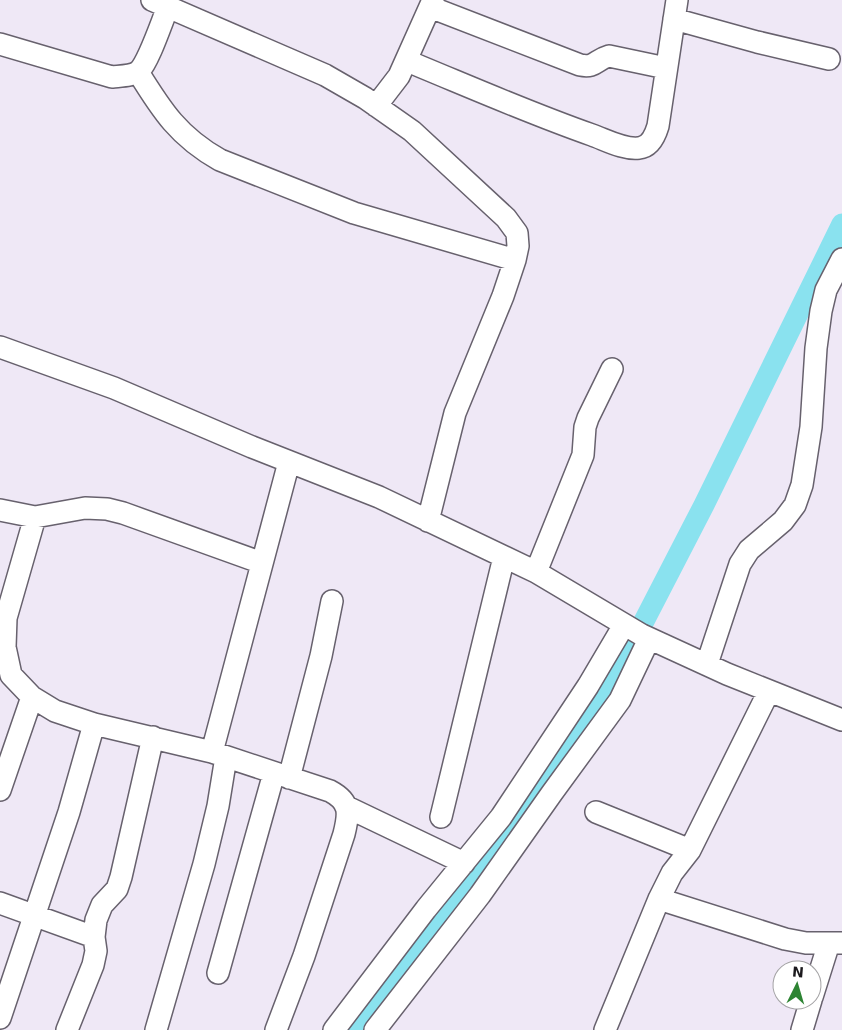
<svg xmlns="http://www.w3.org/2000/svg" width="842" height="1030" font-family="'DejaVu Sans',sans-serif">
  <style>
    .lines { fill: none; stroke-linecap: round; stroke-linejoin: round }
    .canal { stroke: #8ae2ef; stroke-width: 21 }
    .minor-casing { stroke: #67616d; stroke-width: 24 }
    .minor { stroke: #fff; stroke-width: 21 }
  </style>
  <rect width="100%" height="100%" fill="#efe8f6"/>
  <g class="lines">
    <path class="canal" d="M354,1030L528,803L610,687L704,505L842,224"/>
    <g class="minor-casing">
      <path id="minor" d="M152,0L325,75L365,98L412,131L506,218L517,233L518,246L515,260L503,296L455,413L428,521
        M430,7L580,65C596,68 595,60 609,56L666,68
        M674,19L757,42L829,59
        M0,44L112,77C120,76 133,76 139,71C149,61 162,21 168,7
        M407,61C468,86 529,113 592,135C606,140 624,150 639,148C650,147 655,136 658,126L677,0
        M138,72C162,111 179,137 220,160L354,213L515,260
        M376,106L399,76L433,0
        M0,347L114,388L252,447L379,497L536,572L642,635L727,674L842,720
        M0,510L35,517L85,508L107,509L123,513L262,563
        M35,517L6,618L5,647L11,675L32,697L55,711L94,724L212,752L330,791C351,802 349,814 344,834L304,956L276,1030
        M536,572L583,455L585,427L588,418L612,369
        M707,664L740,564L749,550L783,521L795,505L802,485L811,427L816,348L821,311L826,290L842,259
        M212,752L289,462
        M289,778L321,656L332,601
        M0,790L32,697
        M347,807L464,863
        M596,812L690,850
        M441,817L504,557
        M659,899L785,939L806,943H842
        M0,903L94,937
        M218,973L274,773
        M812,997L829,943
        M0,1018L69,812L94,724
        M67,1030L93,965L96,951L94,937L96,920L102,905L117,889L121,877L153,737
        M156,1030L204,864L218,806L226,757
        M334,1030L426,909L501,817L588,686L624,625
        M375,1030L480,895L552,793L620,700L649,639
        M605,1030L659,899L672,873L690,850L769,691
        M802,1030L811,1000"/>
    </g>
    <use href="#minor" class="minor"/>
  </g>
  <g transform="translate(797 985) rotate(5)"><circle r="24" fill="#ffffff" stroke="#a4a3a5"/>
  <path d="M0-4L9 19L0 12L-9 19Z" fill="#2d8433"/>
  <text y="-8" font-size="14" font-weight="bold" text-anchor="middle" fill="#1c1a1e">N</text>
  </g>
</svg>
